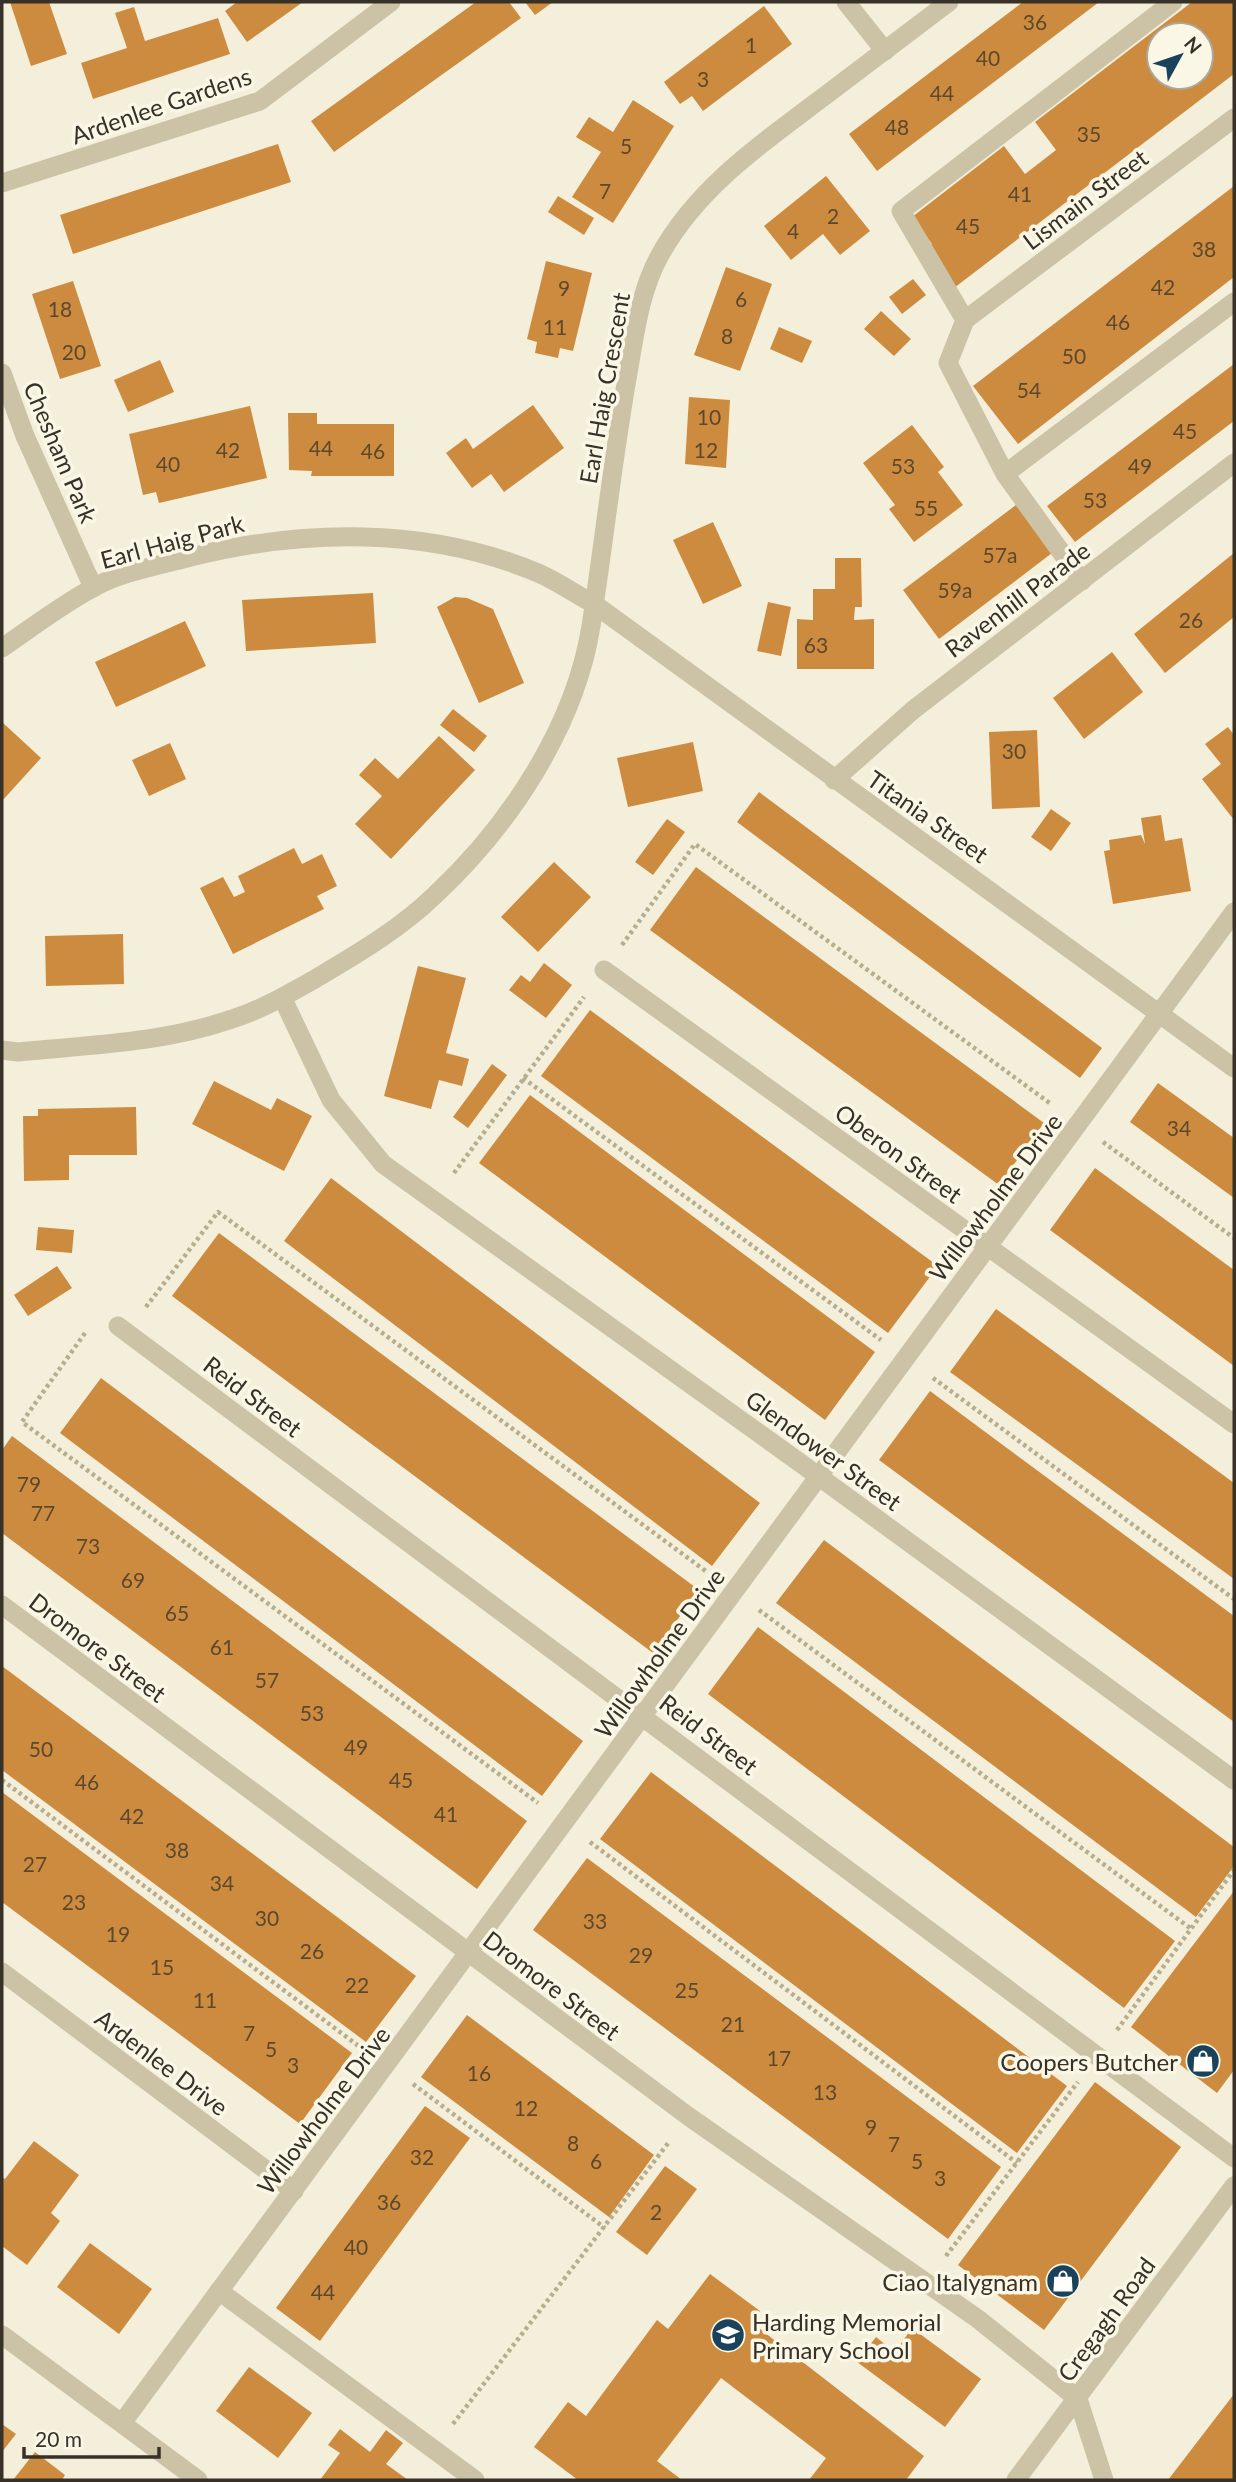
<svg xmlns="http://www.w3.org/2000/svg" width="1236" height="2482" font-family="Lato,sans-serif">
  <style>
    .building { fill: #cc8b3f; fill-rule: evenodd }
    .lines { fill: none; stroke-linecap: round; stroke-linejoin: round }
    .path { stroke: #b7ad8f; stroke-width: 4.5; stroke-dasharray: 3.5 3.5; stroke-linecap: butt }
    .service { stroke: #ccc2a5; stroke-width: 19 }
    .minor { stroke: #ccc2a5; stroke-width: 19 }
    .tertiary { stroke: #ccc2a5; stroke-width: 19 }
    .labels { text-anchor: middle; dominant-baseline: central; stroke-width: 7; stroke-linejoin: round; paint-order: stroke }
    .number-label { font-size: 21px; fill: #5c482d }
    .street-label { font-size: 24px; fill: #373127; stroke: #faf7e7 }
    .poi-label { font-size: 24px; fill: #373127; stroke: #faf7e7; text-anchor: end }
  </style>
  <rect width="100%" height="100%" fill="#f3efda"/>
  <path class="building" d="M10,2H49L67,54L31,66Z
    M237,2H303L247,42L225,11Z
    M476,2H509L521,18L334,152L311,121Z
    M525,2H553L535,15Z
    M1023,2H1099L877,171L849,134Z
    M1192,2H1234V74L954,288L924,249L932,244L912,217L1004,146L1025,174L1056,150L1035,122ZM1159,35H1201V77H1159Z
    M764,6L792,44L703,111L692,96L680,104L664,82Z
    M134,7L145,41L218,18L230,54L93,99L81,63L127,48L115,13Z
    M633,100L674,126L613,223L572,197L601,152L576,137L589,117L613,132Z
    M278,144L291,182L73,254L60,215Z
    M826,176L870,231L840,255L823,234L791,260L764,226Z
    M1234,186V277L1018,444L973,386Z
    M558,196L594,218L584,235L548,212Z
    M546,261L592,273L573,351L560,348L558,358L535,353L537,342L527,339Z
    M726,267L772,284L740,371L694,355Z
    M913,279L926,295L902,314L889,297Z
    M73,281L101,366L60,379L32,294Z
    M881,311L911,339L894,356L864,329Z
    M779,327L812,341L802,363L770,349Z
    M160,360L174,392L128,412L114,380Z
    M1234,364V421L1075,542L1047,506Z
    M689,397L730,400L726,468L685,464Z
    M533,405L564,448L504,492L491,474L472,488L446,453L466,438L473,449Z
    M250,406L267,478L159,503L156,492L143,495L129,434Z
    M288,413H317V424H394V476H311L312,471L289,470Z
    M912,425L944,467L938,472L963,505L914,542L889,509L895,505L863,463Z
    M1016,505L1052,553L939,639L903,590Z
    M713,522L742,586L703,604L673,540Z
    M1234,553V617L1165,673L1134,634Z
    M835,558H861L862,607H855L854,620L874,619V669H797V619L813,620V589H835Z
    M373,593L376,643L246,651L242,600Z
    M455,597L467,598L493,609L524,683L479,703L437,607Z
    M768,602L791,607L781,656L757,651Z
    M185,621L206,666L116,707L95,662Z
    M1112,652L1143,692L1084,739L1053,698Z
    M453,709L487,736L474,752L440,725Z
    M2,722L41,758L2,801Z
    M1228,727L1234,735V820L1202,779L1221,764L1205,744Z
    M1037,730L1040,807L992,809L989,732Z
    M439,736L475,770L391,859L355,824L382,796L359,775L375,758L398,779Z
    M693,742L703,791L628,807L617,758Z
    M170,743L186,779L149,796L132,760Z
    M759,792L1102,1048L1080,1078L737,822Z
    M1051,809L1071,823L1051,851L1031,837Z
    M1161,815L1165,841L1182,838L1191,891L1113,904L1104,851L1110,850L1109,840L1141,835L1145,844L1141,818Z
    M667,819L685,832L653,875L635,862Z
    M294,848L302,864L322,854L337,886L317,896L324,909L233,954L200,888L223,877L234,897L245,892L238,876Z
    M554,862L591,897L538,952L501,917Z
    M696,867L1044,1123L999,1185L650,930Z
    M123,934L124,984L46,986L45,936Z
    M544,963L572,985L546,1018L509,990L521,975L530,982Z
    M418,966L466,978L446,1053L469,1059L462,1086L439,1080L431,1109L384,1096Z
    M590,1010L938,1266L888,1333L541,1076Z
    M492,1064L507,1075L468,1128L453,1117Z
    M214,1081L271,1110L277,1098L312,1116L284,1171L192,1124Z
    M1158,1083L1234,1138V1198L1130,1122Z
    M530,1095L875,1352L825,1420L479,1163Z
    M136,1107L137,1155H69V1180L24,1181L23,1116H38V1109Z
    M1095,1168L1234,1270V1366L1050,1230Z
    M331,1178L760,1503L712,1566L284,1241Z
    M38,1227L74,1230L72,1253L36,1250Z
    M219,1233L699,1590L653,1653L172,1296Z
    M57,1266L72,1288L28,1316L14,1295Z
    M996,1309L1234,1483V1579L950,1372Z
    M101,1378L583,1741L542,1796L60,1433Z
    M930,1391L1234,1616V1722L879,1460Z
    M12,1436L527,1821L477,1889L2,1533V1450Z
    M824,1540L1234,1847V1866L1196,1917L776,1603Z
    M758,1627L1175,1941L1124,2008L708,1694Z
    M2,1666L416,1976L366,2042L2,1770Z
    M651,1772L1067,2086L1017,2153L600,1839Z
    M2,1792L352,2053L300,2124L2,1902Z
    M587,1858L1001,2167L948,2239L533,1930Z
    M1234,1891V2070L1217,2093L1131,2027Z
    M467,2015L654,2155L609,2217L421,2077Z
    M1095,2082L1181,2147L1044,2330L958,2265Z
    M425,2106L470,2138L320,2341L276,2308Z
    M34,2141L79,2175L51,2213L60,2221L27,2265L2,2246V2177L5,2179Z
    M665,2166L697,2189L647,2255L616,2232Z
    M90,2243L152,2289L119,2334L57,2287Z
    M710,2274L760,2311L751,2322L924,2456L906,2480H809L826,2458L721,2378L657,2461L682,2480H578L534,2447L568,2402L586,2416L657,2320L668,2329Z
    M912,2328L981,2379L945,2427L857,2362L876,2337L895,2352Z
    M249,2367L312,2413L278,2458L216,2411Z
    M1234,2394V2480H1168Z
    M2,2424L16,2434L2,2452Z
    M340,2429L370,2452L386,2430L403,2443L386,2464L408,2480H320L340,2453L328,2445Z
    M35,2452L65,2475L62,2480H13Z"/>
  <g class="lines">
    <path class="path" d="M622,945L695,844L1051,1104
      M523,1078L881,1340
      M1103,1142L1234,1238
      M454,1173L584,997
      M146,1307L218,1212L707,1572
      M85,1333L22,1422L538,1803
      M933,1378L1234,1599
      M759,1610L1190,1928
      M2,1780L360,2047
      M590,1842L1017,2163
      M1117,2030L1234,1870
      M413,2084L605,2228
      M946,2256L1078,2082
      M453,2424L669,2142"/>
    <path class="service" d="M846,2L885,51
      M1005,474L1234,302
      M1082,581L1005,474L948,363L965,320L901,211L1173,2
      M219,2291L475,2480"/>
    <path class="minor" d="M2,183L260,101L391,2
      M965,320L1234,118
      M2,373L25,436L93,587
      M2,648C31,628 60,606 91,589C118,573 156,566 187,558C301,529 427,526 538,573C557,581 575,594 594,604L1234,1068
      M834,780L913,710L1234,463
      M604,970L1234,1424
      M282,997L331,1100L383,1164L799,1462L1234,1780
      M2,1050L18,1052C90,1045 163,1043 232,1019C261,1010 288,994 315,979C357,954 400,929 435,895C509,826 575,727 591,626C604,542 613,457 628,373C635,333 640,291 660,255C698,186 765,141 826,95C867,64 908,33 949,2
      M118,1326L1234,2158
      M2,1605L688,2116L978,2319L1078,2399L1104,2480
      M2,1972L294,2191
      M122,2423L1234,912"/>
    <path class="tertiary" d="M2,2335L198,2480
      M1016,2480L1234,2186"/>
  </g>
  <defs>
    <g id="shop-disc" transform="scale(1.75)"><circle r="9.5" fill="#1a435b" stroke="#faf7e7"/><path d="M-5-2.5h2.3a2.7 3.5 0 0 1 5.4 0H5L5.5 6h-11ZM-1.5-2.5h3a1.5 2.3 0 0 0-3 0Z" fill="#fff"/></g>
    <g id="school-disc" transform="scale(1.75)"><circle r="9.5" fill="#1a435b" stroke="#faf7e7"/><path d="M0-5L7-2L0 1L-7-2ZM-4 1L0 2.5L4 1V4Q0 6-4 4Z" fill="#fff"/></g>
  </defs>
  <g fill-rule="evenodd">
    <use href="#shop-disc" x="1203" y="2061"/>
    <use href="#shop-disc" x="1063" y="2281"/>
    <use href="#school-disc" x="728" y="2335"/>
  </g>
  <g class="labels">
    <g class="number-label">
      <text x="1035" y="21">36</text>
      <text x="751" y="44">1</text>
      <text x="988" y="57">40</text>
      <text x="703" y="78">3</text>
      <text x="942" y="92">44</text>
      <text x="897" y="126">48</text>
      <text x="1089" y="133">35</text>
      <text x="626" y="145">5</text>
      <text x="605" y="190">7</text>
      <text x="1020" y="193">41</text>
      <text x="833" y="215">2</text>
      <text x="968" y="225">45</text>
      <text x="793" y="230">4</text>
      <text x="1204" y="248">38</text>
      <text x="1163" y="286">42</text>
      <text x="564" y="287">9</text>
      <text x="741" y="298">6</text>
      <text x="60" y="308">18</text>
      <text x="1118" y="321">46</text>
      <text x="555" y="326">11</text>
      <text x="727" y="335">8</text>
      <text x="74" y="351">20</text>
      <text x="1074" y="355">50</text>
      <text x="1029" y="389">54</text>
      <text x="709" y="416">10</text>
      <text x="1185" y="430">45</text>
      <text x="321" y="447">44</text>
      <text x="228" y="449">42</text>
      <text x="706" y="449">12</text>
      <text x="373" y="450">46</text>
      <text x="168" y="463">40</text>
      <text x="903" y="465">53</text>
      <text x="1140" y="465">49</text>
      <text x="1095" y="499">53</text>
      <text x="926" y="507">55</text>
      <text x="1000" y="554">57a</text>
      <text x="955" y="589">59a</text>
      <text x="1191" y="619">26</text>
      <text x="816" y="644">63</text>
      <text x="1014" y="750">30</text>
      <text x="1179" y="1127">34</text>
      <text x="29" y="1483">79</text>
      <text x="43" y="1512">77</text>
      <text x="88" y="1545">73</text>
      <text x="133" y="1579">69</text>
      <text x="177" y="1612">65</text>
      <text x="222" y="1646">61</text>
      <text x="267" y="1679">57</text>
      <text x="312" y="1712">53</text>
      <text x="356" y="1746">49</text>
      <text x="41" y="1748">50</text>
      <text x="401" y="1779">45</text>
      <text x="87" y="1781">46</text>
      <text x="446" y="1813">41</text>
      <text x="132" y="1815">42</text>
      <text x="177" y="1849">38</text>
      <text x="35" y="1863">27</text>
      <text x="222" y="1882">34</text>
      <text x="74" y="1901">23</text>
      <text x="267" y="1917">30</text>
      <text x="595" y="1920">33</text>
      <text x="118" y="1933">19</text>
      <text x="312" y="1950">26</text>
      <text x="641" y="1954">29</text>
      <text x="162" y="1966">15</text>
      <text x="357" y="1984">22</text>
      <text x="687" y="1989">25</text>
      <text x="205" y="1999">11</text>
      <text x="733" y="2023">21</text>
      <text x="249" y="2032">7</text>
      <text x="271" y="2048">5</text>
      <text x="779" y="2057">17</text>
      <text x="293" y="2064">3</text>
      <text x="479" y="2072">16</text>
      <text x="825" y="2091">13</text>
      <text x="526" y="2107">12</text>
      <text x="871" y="2126">9</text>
      <text x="573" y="2142">8</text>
      <text x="894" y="2143">7</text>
      <text x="422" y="2156">32</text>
      <text x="596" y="2160">6</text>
      <text x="917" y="2160">5</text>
      <text x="940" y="2177">3</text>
      <text x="389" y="2201">36</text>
      <text x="656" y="2211">2</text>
      <text x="356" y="2246">40</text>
      <text x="323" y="2291">44</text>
    </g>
    <g class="street-label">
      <text transform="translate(161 105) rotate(-19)">Ardenlee Gardens</text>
      <text transform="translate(1085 199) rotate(-37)">Lismain Street</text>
      <text transform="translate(604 388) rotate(-80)">Earl Haig Crescent</text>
      <text transform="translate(61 452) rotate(67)">Chesham Park</text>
      <text transform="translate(172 541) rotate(-15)">Earl Haig Park</text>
      <text transform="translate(1017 599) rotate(-37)">Ravenhill Parade</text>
      <text transform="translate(928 816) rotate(35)">Titania Street</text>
      <text transform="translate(899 1153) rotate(36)">Oberon Street</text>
      <text transform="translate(995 1197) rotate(-53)">Willowholme Drive</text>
      <text transform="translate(253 1396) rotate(37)">Reid Street</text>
      <text transform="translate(824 1450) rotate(36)">Glendower Street</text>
      <text transform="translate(98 1647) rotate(37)">Dromore Street</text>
      <text transform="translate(659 1653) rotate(-54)">Willowholme Drive</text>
      <text transform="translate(709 1734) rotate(37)">Reid Street</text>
      <text transform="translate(552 1985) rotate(37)">Dromore Street</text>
      <text transform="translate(162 2062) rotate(37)">Ardenlee Drive</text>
      <text transform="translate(323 2110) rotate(-53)">Willowholme Drive</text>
      <text transform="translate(1106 2319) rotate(-54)">Cregagh Road</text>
    </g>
    <g class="poi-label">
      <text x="1178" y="2061">Coopers Butcher</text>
      <text x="1038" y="2281">Ciao Italygnam</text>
      <text x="752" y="2321" text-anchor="start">Harding Memorial<tspan x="752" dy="28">Primary School</tspan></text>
    </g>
  </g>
  <rect width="1236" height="2482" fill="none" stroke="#373127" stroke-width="7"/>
  <g transform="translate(1180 56) rotate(50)"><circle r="33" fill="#faf7e7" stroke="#aca89a" stroke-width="2"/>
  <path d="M0-5L12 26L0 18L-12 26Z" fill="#1a435b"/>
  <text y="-10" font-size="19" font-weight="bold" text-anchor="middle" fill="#373127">N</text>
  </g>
  <path d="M24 2447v10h135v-10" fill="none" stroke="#373127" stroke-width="3.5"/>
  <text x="35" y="2447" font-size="21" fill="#373127" stroke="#faf7e7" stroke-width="5" paint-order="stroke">20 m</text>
</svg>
